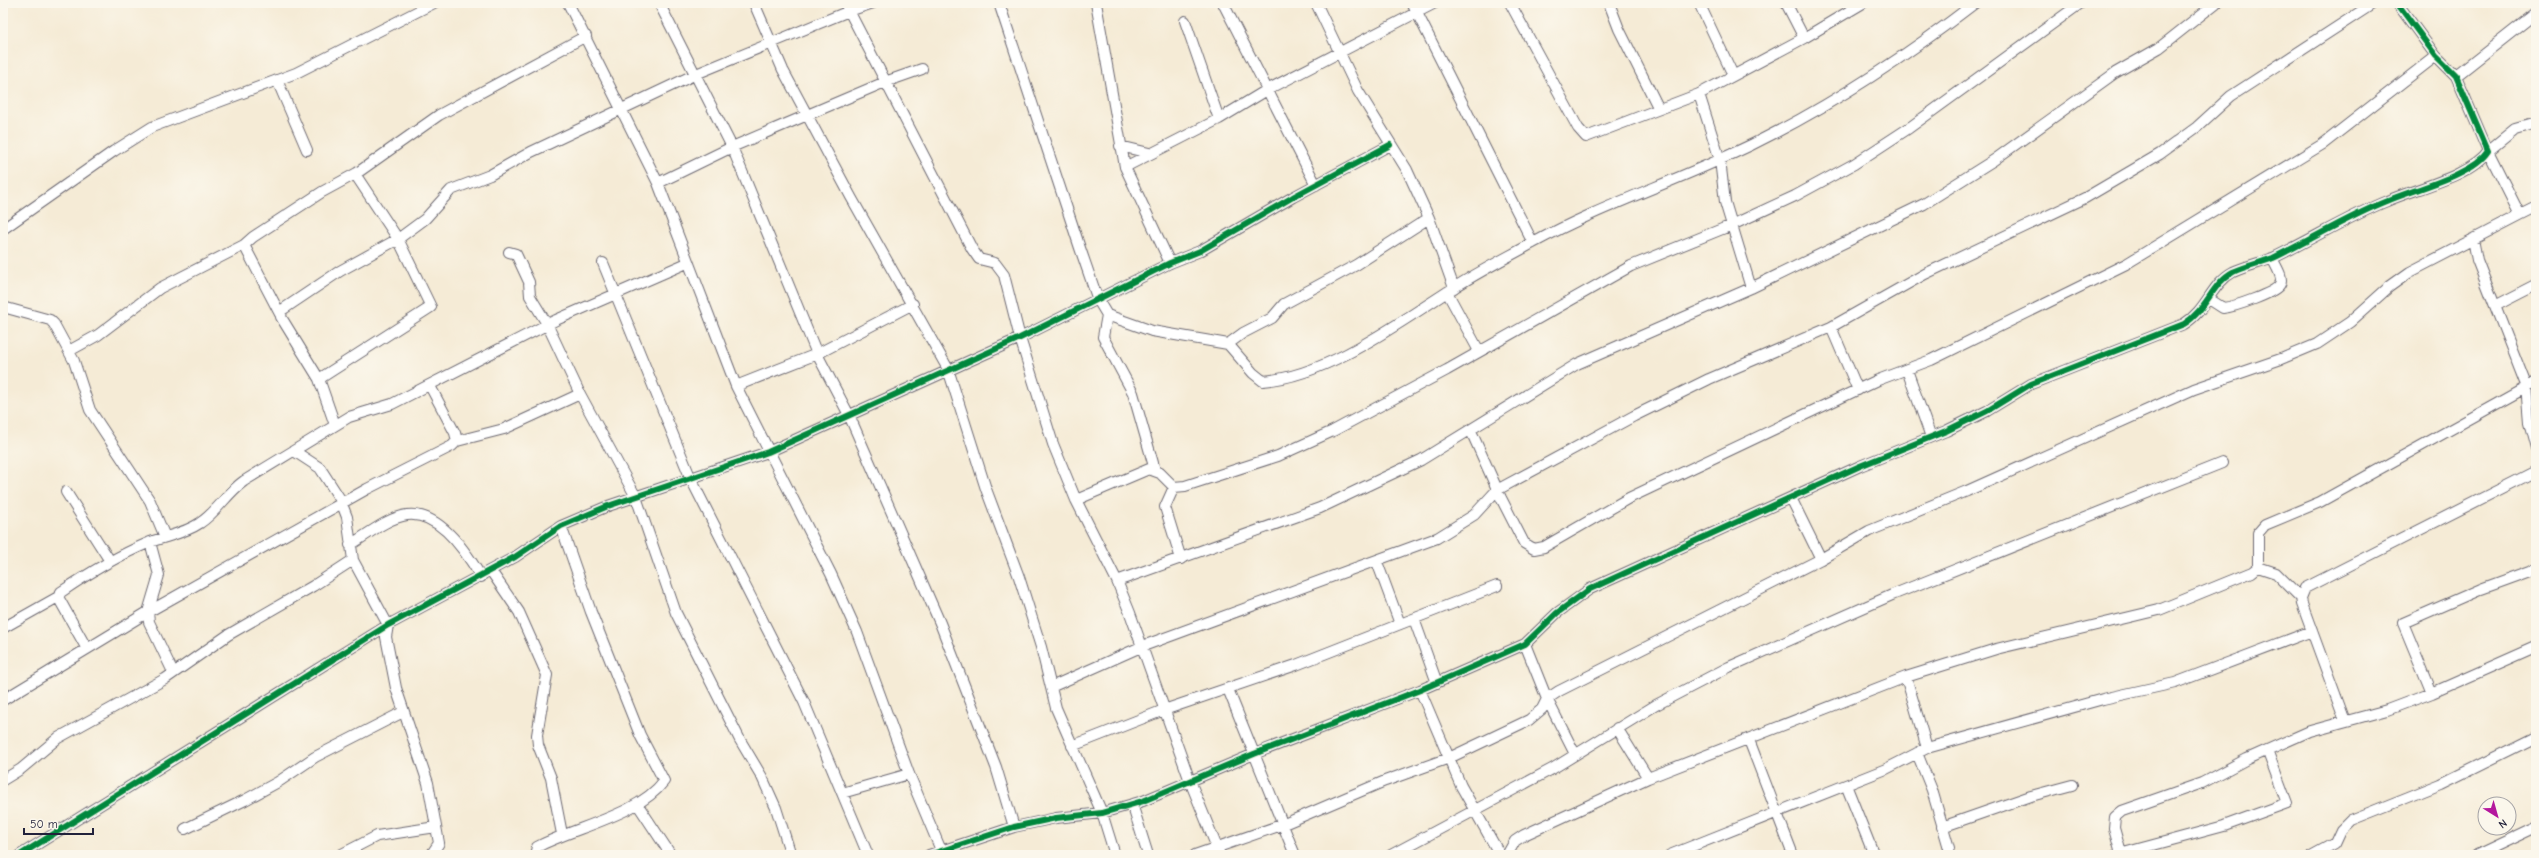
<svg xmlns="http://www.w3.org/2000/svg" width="2539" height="858" font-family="'Comic Neue',sans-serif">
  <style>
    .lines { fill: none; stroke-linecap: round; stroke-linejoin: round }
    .street-casing { stroke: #6c6871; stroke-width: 12 }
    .street { stroke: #fff; stroke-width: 10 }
    .cycleway-casing { stroke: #fbf7ec; stroke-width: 8 }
    .cycleway { stroke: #00873e; stroke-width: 6 }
  </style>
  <rect width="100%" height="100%" fill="#fbf7ec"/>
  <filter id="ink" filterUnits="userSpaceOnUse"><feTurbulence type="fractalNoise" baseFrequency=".025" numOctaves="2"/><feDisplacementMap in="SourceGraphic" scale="8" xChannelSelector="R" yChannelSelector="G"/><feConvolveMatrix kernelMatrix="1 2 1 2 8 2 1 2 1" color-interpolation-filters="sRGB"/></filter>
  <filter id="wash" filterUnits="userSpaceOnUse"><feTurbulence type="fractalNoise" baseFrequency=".012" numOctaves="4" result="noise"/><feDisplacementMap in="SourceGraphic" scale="16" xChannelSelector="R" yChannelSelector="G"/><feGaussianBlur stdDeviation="0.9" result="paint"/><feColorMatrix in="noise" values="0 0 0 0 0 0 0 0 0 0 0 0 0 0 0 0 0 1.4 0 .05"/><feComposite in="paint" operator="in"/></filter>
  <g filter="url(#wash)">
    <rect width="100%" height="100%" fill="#f5ebd6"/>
  </g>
  <g filter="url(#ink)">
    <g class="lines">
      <g class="street-casing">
        <path id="street" d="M568,3L658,183L736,386L831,574L857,632L909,774L943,855
          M659,3L732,147L817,354L849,415L940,623L996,767L1014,827
          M754,3L783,70L851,197L948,369L986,489L1019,577L1041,647L1056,708L1102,813L1115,855
          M845,3L972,249L979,259L995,263L1004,275L1020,338L1053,444L1076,500L1117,581L1130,613L1190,781L1220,855
          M999,3L1080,248L1098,300L1107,315L1103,337L1133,393L1155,470
          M1096,3L1125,167L1170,263
          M1223,3L1316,185
          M1316,3L1358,91L1407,170L1429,218L1454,288
          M1412,3L1533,243
          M1510,3L1578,128L1586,137L1699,94L1804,38L1863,3
          M1609,3L1619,29L1659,109
          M1699,3L1733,75
          M1786,3L1804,38
          M1185,21L1219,119
          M2456,76L2536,13
          M277,80L307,150
          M1699,94L1720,160L1725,202L1751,288
          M1120,146L1149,153
          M1125,167L1219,119L1267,90L1435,3
          M658,183L732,147L885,82L922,69
          M2520,215L2536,207
          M3,229L114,151L152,127L296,73L434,3
          M2473,239L2477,260L2526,385L2529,422L2536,448
          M244,245L280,314
          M509,252L516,254L529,282L530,296L547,324L580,394L636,497L676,613L740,740L762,777L776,808L791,855
          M603,263L691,479L804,702L868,855
          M1447,292L1479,351
          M2209,299L2223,308C2234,307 2276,293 2280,284C2284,277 2275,265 2272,258
          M2495,306L2536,285
          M3,307L50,320L54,324L74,361L90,410L150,501L165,537
          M1107,315L1152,331L1228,344L1253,373L1263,381C1328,376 1398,323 1452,289C1478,272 1506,258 1533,243C1593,210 1657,188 1719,160C1811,119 1896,64 1975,3
          M1831,327L1858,390
          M1228,344L1243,333L1272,318L1284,304L1356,265L1429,218
          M69,351L98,335L160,288L244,245L253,237L322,192L357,173L439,115L586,36
          M1907,370L1931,437
          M319,379L431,307L398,239L355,174
          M736,386L817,354L913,304
          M335,425L319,379L281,317L282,310L340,271L398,239L425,219L451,190L490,175L531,152L696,74L849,11L873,3
          M1471,431L1501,498L1524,543L1534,549L1544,547L1629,498L1878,380L1931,360L2126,264L2323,144L2436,56
          M457,441L504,429L580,394
          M294,451L320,468L340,499L347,517L353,560L388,625L386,637L396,688L428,783L439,843L431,855
          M1174,487L1165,507L1181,559
          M66,492L110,561
          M1791,498L1821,559
          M1076,500L1149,469L1160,473L1174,487L1185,486L1278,456L1333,431L1447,370L1631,266L1732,225L1795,196L1854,164L1909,128L2081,3
          M150,542L159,575L148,612L149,622L173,672
          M350,545C367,535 387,518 407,515C439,511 467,553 481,577
          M1377,562L1400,624
          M2258,567L2276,573L2301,598
          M491,571L519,612L547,675L537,735L538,745L551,778L562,834
          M1117,581L1320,508L1421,460L1577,364L1751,288L1924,204L1994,160L2115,73L2159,48L2216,3
          M1414,619L1437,683
          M3,628L58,597
          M1525,644L1547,699L1575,754
          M87,649L58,597L61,592C89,573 117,556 148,543C165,536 184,534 200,523C217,512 227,493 244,481L349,417L392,404L556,320L687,263
          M1906,677L1927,748
          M1051,687L1143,646L1437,538L1474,515L1497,490L1634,416L1709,379L1831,327L1925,274L2085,198L2160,154L2197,127L2231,96L2374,3
          M1228,689L1295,855
          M1420,690L1461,786L1500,855
          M2432,693L2403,623L2481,589L2536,569
          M3,700L148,612L367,489L452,446L457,441L455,433L430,386
          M2345,721L2302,604L2301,598L2305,588L2536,471
          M1617,728L1648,778
          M1749,740L1793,855
          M1072,746L1164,710L1296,665L1497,586
          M1917,753L1932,790L1949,848
          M3,780L21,769L58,738L165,679L228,635L313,586L353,560
          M1846,785L1874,855
          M842,793L909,774
          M1132,804L1148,855
          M638,805L671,855
          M1942,827L2031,796L2072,785
          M185,829L245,800L278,782L315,757L403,712
          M2121,853L2114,828L2115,817L2122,811L2202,783L2247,759L2310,731L2387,710L2432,693L2536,647
          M20,855L388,625L515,557L561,526L608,506L768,452L1020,338L1170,263L1200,251L1293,197L1390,145
          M340,855L377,836L436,827
          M535,855L537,847C575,827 639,815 664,781L640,735L591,612L561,526
          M929,855L1014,827L1056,818L1102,813L1143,801L1254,754L1420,690L1525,644L1557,613L1590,589L1860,466L1946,431L1987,411L2031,384L2184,324C2207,310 2212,283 2233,272C2246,266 2260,263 2273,258C2311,240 2347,217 2387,201C2414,189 2472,176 2488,151L2456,76L2436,56L2397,3
          M1195,855L1284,824L1385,781L1449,758L1529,720L1542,709L1547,699L1559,691L1821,559L1869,531L1967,491L2194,389L2281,359L2317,344L2350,322L2389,287L2410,272L2520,215L2488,151L2515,129L2536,123
          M1391,855L1552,769L1656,705L1729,667L1892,595L2222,463
          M1507,855L1515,841L1524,835L1648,778L1906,677L1996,649L2159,610L2252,572L2258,567V533L2265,525L2320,502L2536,382
          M1670,855L1886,769L1927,748L2103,699L2175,683L2312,631
          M2116,855L2224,826L2287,803L2267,750
          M2313,855L2335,843L2341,830L2351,820L2441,784L2536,737
          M2477,855L2536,827"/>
      </g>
      <use href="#street" class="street"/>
      <g class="cycleway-casing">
        <path id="cycleway" d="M20,855L388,625L515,557L561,526L608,506L768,452L1020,338L1170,263L1200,251L1293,197L1390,145
          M929,855L1014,827L1056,818L1102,813L1143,801L1254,754L1420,690L1525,644L1557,613L1590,589L1860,466L1946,431L1987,411L2031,384L2184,324C2207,310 2212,283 2233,272C2246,266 2260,263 2273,258C2311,240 2347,217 2387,201C2414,189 2472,176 2488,151L2456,76L2436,56L2397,3"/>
      </g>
      <use href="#cycleway" class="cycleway"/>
    </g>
  </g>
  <rect width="2539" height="858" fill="none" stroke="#fbf7ec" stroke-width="16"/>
  <g transform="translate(2497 816) rotate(143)"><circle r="19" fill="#fbf7ec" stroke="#a4a2a5"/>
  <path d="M0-3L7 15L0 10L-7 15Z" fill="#b5179e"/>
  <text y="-6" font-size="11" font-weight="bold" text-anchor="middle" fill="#22223b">N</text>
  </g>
  <path d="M24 828v6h69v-6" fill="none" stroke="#22223b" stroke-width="2"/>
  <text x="30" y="828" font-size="12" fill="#22223b" stroke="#fbf7ec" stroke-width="3" paint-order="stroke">50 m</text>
</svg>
